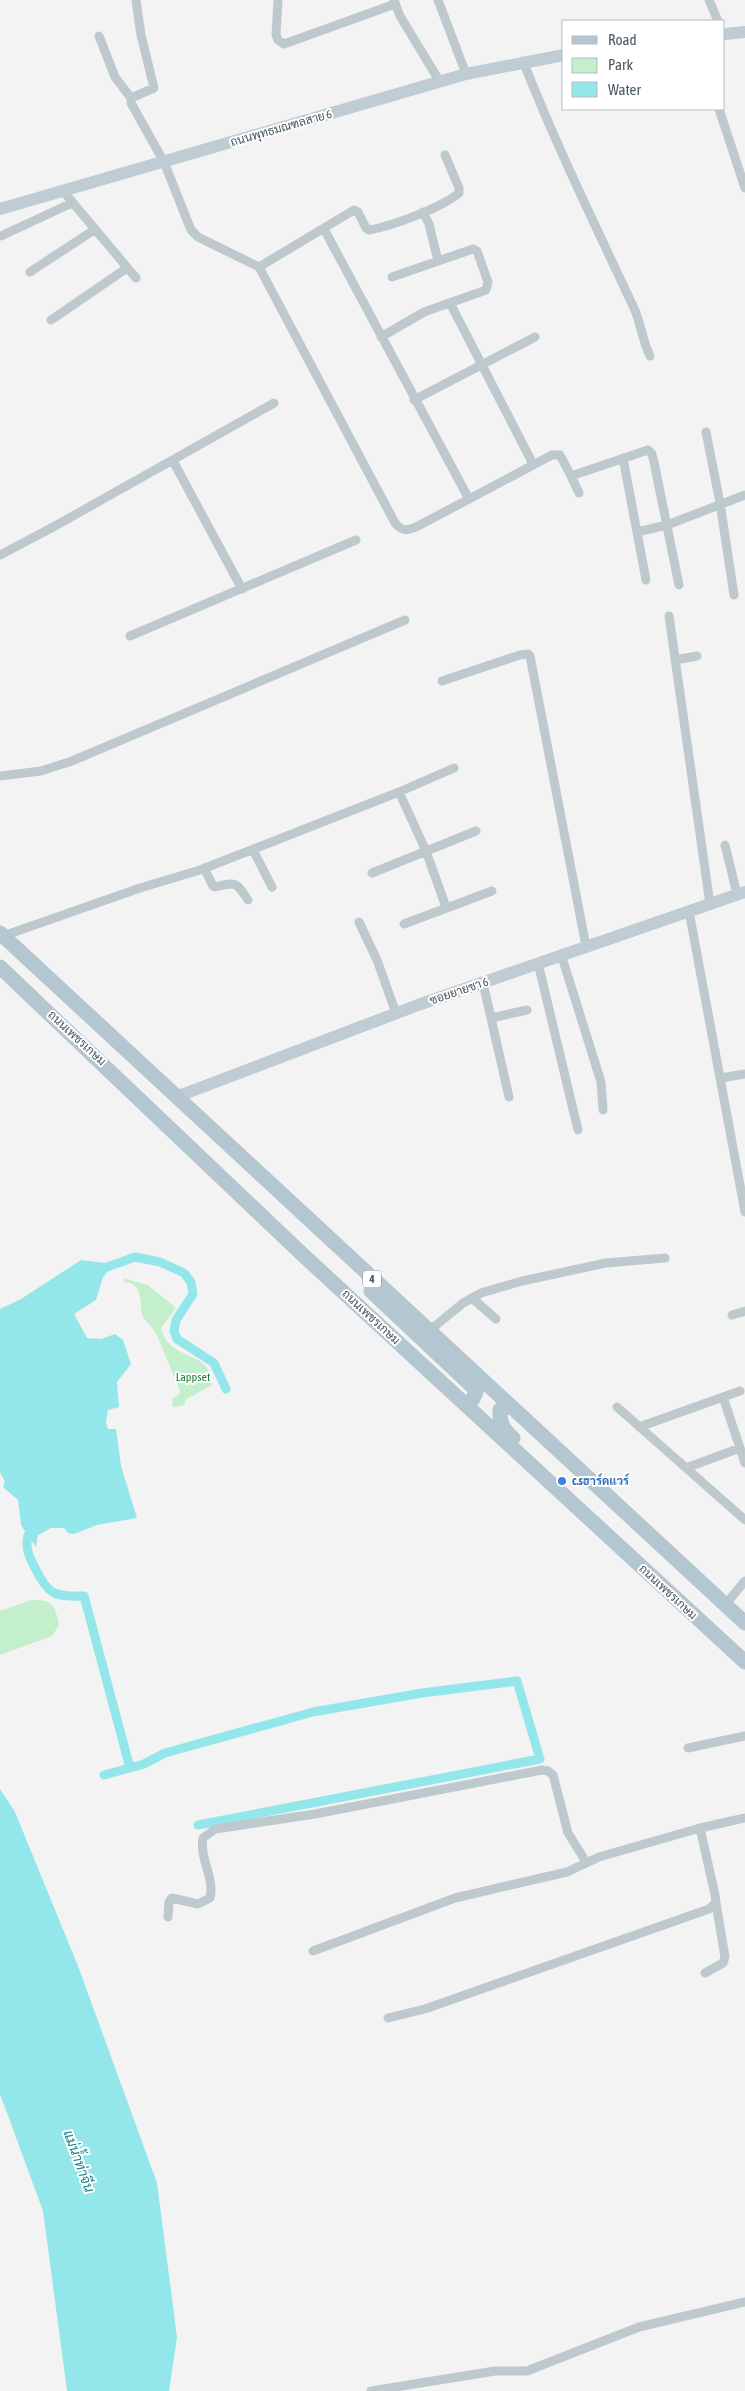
<svg xmlns="http://www.w3.org/2000/svg" width="745" height="2391" font-family="'Asap Condensed',Sarabun,sans-serif">
  <style>
    .green { fill: #c4efcd }
    .water { fill: #93e7ea }
    .lines { fill: none; stroke-linecap: round; stroke-linejoin: round }
    .canal { stroke: #93e7ea; stroke-width: 9 }
    .street { stroke: #bec9ce; stroke-width: 9 }
    .secondary { stroke: #bfccd3; stroke-width: 12 }
    .primary { stroke: #b4c6cf; stroke-width: 15 }
    .shop-dot { fill: #3f7fe0; stroke: #fff; stroke-width: 2 }
    .labels { text-anchor: middle; dominant-baseline: central; stroke-width: 4; stroke-linejoin: round; paint-order: stroke }
    .shield { fill: #fff; stroke: #808b90; stroke-width: 1 }
    .shield-label { font-size: 11px; font-weight: bold; fill: #4a5960 }
    .street-label { font-size: 12px; fill: #4a5960; stroke: #fff }
    .park-label { font-size: 12px; fill: #1b813d; stroke: #fff }
    .shop-label { font-size: 12px; font-weight: bold; fill: #366cbe; stroke: #fff; text-anchor: start }
    .water-label { font-size: 14px; font-style: italic; fill: #118085; stroke: #fff }
  </style>
  <rect width="100%" height="100%" fill="#f4f3f3"/>
  <path class="green" d="M123,1278L148,1285L176,1308L161,1328C170,1364 212,1348 212,1385L185,1400V1405L173,1407L172,1399L180,1394V1391L156,1333L142,1316C140,1303 143,1283 125,1282Z
    M31,1600C53,1599 55,1605 59,1625L52,1636L0,1655V1611Z"/>
  <path class="water" d="M81,1260L105,1263L108,1271L103,1277L96,1300L74,1314L87,1338L101,1339L115,1334L123,1340L131,1364L117,1382L119,1407L108,1410L106,1422L108,1429H116L121,1466L137,1518L97,1525L74,1534L68,1533L64,1528H51L38,1535L36,1547L21,1525L18,1500L3,1487L5,1482L0,1472V1309L21,1299Z
    M0,1789L15,1812L78,1966L157,2183L177,2337L169,2391H67L43,2211L0,2094Z"/>
  <g class="lines">
    <path class="canal" d="M107,1267L135,1257L160,1262L184,1273L191,1282L193,1294L176,1320L174,1331L177,1339L214,1363L226,1389
      M28,1535C25,1549 29,1556 35,1568C48,1595 55,1597 84,1596L130,1768
      M104,1775L144,1764L165,1753L313,1712L422,1693L517,1681L540,1759L198,1825"/>
    <path class="street" d="M136,0L141,35L154,88L131,98V103L164,162L191,230L198,237L259,267L395,523C403,533 409,530 420,525L552,455H560L571,476L648,450L652,454L654,462L679,585
      M278,0L276,35L278,40L284,44L395,4
      M394,0L400,16L440,82
      M438,0L466,74
      M709,0L718,21
      M99,36L115,77L131,98
      M523,61C556,145 595,225 633,306C641,322 642,340 650,356
      M719,109L745,188
      M63,191L136,278
      M423,212L429,224L438,261
      M324,229L469,499
      M1,236L72,203
      M259,267L354,210L358,212L366,228L369,230C392,226 441,208 459,193V188L445,155
      M30,272L94,230
      M450,303L533,464
      M51,320L127,268
      M381,337L424,312L486,290L488,282L477,251L473,249L392,277
      M414,400L535,337
      M706,432L720,503L734,595
      M623,458L646,580
      M173,461L242,589
      M571,476L579,493
      M637,532L667,525L745,495
      M0,555L55,526L274,403
      M669,616L710,904
      M130,636L356,540
      M675,660L697,656
      M442,681L520,655L528,654L530,656L586,946
      M0,776L41,771L72,761L405,620
      M399,792L426,851L446,907
      M725,845L737,894
      M253,850L272,887
      M204,868L213,886L215,887C237,882 235,881 248,900
      M372,873L476,831
      M689,911L745,1212
      M359,922L377,960L396,1013
      M404,924L492,891
      M3,936L140,888L200,870L399,792L454,768
      M561,954L601,1082L603,1110
      M538,963L578,1130
      M483,983L509,1097
      M491,1018L527,1010
      M721,1078L745,1074
      M472,1298L496,1319
      M732,1315L745,1311
      M429,1331L463,1303L481,1293L522,1281L606,1263L665,1258
      M723,1397L745,1463
      M617,1407L745,1520
      M639,1427L740,1391
      M686,1468L740,1448
      M725,1605L745,1581
      M688,1748L745,1736
      M168,1917L169,1902L172,1898L198,1904L210,1898C215,1878 199,1858 203,1838L215,1829L315,1814L542,1770L548,1771L553,1775L568,1833L586,1862
      M313,1951L455,1898L567,1872L599,1857L700,1828L745,1818
      M705,1973L723,1963L725,1957L716,1903
      M388,2018L425,2009L709,1909L716,1903L715,1895L700,1828
      M371,2391L495,2371H527L639,2327L745,2302"/>
    <path class="secondary" d="M724,34L745,32
      M0,209L466,74L564,55
      M176,1097L418,1005L745,892"/>
    <path class="primary" d="M0,933L745,1623
      M0,967L303,1255L745,1662
      M371,1291L473,1387L476,1392L473,1399L466,1404
      M510,1406L500,1410C499,1423 504,1430 513,1438"/>
  </g>
  <circle class="shop-dot" cx="562" cy="1481" r="5"/>
  <g class="labels">
    <rect class="shield" x="363" y="1270.5" width="18" height="17" rx="4"/>
    <g class="shield-label">
      <text x="372" y="1279">4</text>
    </g>
    <g class="street-label">
      <text transform="translate(281 128) rotate(-16)">ถนนพุทธมณฑลสาย 6</text>
      <text transform="translate(459 991) rotate(-19)">ซอยยายชา 6</text>
      <text transform="translate(77 1038) rotate(43)">ถนนเพชรเกษม</text>
      <text transform="translate(371 1317) rotate(43)">ถนนเพชรเกษม</text>
      <text transform="translate(668 1592) rotate(43)">ถนนเพชรเกษม</text>
    </g>
    <g class="park-label">
      <text x="193" y="1377">Lappset</text>
    </g>
    <g class="shop-label">
      <text x="572" y="1481">c.sฮาร์ดแวร์</text>
    </g>
    <g class="water-label">
      <text transform="translate(79 2161) rotate(70)">แม่น้ำท่าจีน</text>
    </g>
  </g>
  <rect x="562" y="20" width="162" height="90" fill="#ffffff" stroke="#b7bdbf"/>
  <rect x="572" y="36" width="25" height="8" fill="#b4c6cf" stroke="#b7bdbf"/>
  <text x="608" y="45" font-size="15" fill="#4a5960">Road</text>
  <rect x="572" y="58" width="25" height="15" fill="#c4efcd" stroke="#b7bdbf"/>
  <text x="608" y="70" font-size="15" fill="#4a5960">Park</text>
  <rect x="572" y="82" width="25" height="15" fill="#93e7ea" stroke="#b7bdbf"/>
  <text x="608" y="95" font-size="15" fill="#4a5960">Water</text>
</svg>
